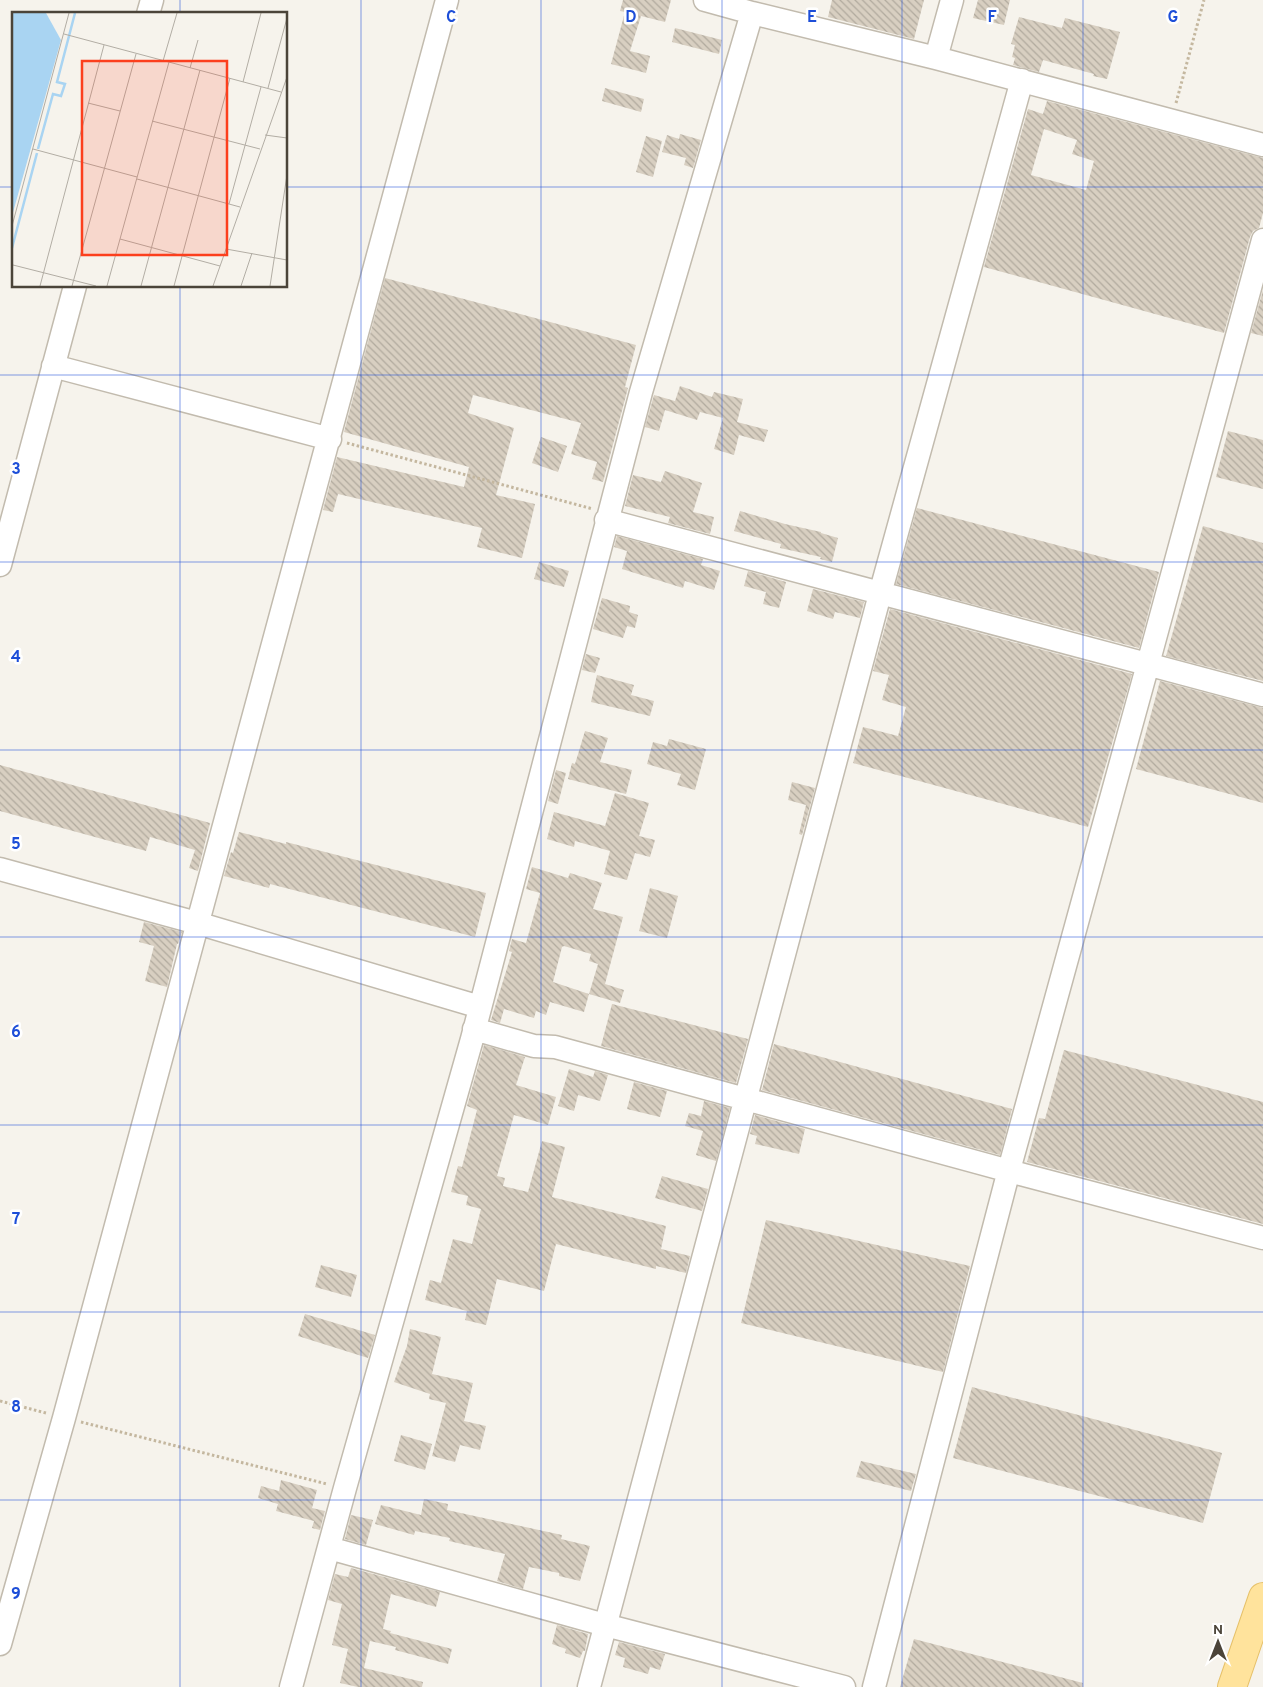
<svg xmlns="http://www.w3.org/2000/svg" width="1263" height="1687" font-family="Overpass,sans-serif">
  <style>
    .building { fill: url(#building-back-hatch); fill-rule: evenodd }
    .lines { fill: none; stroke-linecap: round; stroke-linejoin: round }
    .minor-casing { stroke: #c2bbae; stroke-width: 25 }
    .major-casing { stroke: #e6c16a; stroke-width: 30 }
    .path { stroke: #c4b79f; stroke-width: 3; stroke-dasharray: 2.5 2.5; stroke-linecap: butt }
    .minor { stroke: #fff; stroke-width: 22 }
    .major { stroke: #ffe39c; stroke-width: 28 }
    .grid { fill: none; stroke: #1d4ed8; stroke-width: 1; stroke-opacity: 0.55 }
    .inset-river { fill: none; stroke: #a9d4f2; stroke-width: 2.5 }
    .inset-road { fill: none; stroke: #b2ada4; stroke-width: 1 }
    .view { fill: #fc3f1d; fill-opacity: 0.15; stroke: #fc3f1d; stroke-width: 2.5 }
    .inset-edge { fill: none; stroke: #4b4439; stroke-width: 2.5 }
    .grid-label { font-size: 16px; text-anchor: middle; font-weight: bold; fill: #1d4ed8; stroke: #fff; stroke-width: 5; stroke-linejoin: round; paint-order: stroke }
  </style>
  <defs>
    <pattern id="building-back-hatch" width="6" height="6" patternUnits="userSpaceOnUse" patternTransform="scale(1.25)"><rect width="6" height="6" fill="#d8cfc1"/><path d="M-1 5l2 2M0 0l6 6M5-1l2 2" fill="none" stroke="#b1aa9e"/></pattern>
  </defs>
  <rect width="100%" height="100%" fill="#f6f3ec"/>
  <path class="building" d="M623,0H671L665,22L641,16L630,51L650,56L646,73L611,64L625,12L620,11Z
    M832,0H924L914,39L828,17Z
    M978,0H1010L1004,25L973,18Z
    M1019,17L1062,28L1065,18L1120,32L1107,79L1093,76L1094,74L1043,60L1039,72L1013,65L1015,58L1012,57L1015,45L1011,44Z
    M675,28L722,40L719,54L672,42Z
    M605,88L644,99L641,112L602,101Z
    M1047,101L1263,158V213L1259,228L1253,231L1250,237L1224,333L984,267L1028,109L1043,114ZM1044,129L1077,140L1072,154L1094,161L1086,190L1031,175Z
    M680,134L701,140L693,168L684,165L686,158L662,152L667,135L679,139Z
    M646,136L662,141L653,177L636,172Z
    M385,278L636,345L625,387L628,388L603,482L592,479L597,462L571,454L581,423L473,395L468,413L514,428L496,495L535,504L522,558L477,547L482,528L338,494L333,512L323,510L337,457L464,487L469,467L344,432Z
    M1263,290V336L1251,333Z
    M680,386L712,397L714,392L743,399L737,422L768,430L764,442L739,435L734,455L714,449L723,418L700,412L697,420L665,410L659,431L645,427L654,395L675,401Z
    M1228,431L1263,440V489L1216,477Z
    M541,437L567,446L558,472L532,463Z
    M665,471L702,483L693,512L714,517L710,534L668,523L670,517L625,506L633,475L661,482Z
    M917,508L1159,572L1139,648L896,584Z
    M740,511L785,524L821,532V533L838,538L832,562L820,559L821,557L780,548L781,544L734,531Z
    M1203,526L1263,543V681L1166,656Z
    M617,536L703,559L701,565L720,571L714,590L685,581L683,588L622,569L627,551L614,547Z
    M539,562L569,571L564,587L534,579Z
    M748,571L786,582L779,608L763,604L766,592L744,586Z
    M813,589L864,602L860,618L835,612L833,619L807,611Z
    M602,598L630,606L629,612L638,615L635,628L627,626L623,638L593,629Z
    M890,609L1132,674L1088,827L853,763L863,727L898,736L906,707L882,700L889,675L873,671Z
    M586,654L600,658L595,673L582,670Z
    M597,675L634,685L631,695L654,701L650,716L591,702Z
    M1160,681L1263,708V803L1136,769Z
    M585,731L608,738L600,762L632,770L626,794L568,779L572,763L575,764Z
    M669,739L706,749L695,790L677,785L681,774L647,764L653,742L667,746Z
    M0,765L210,823L198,871L189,868L195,850L150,837L146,851L0,811Z
    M556,770L566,773L558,804L548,801Z
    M792,782L815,788L802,835L799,834L806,805L788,800Z
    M615,793L649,803L639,836L655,840L650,857L635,853L627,880L604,874L610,851L575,841L574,847L547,839L554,812L605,826Z
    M239,832L286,844V842L486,893L475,937L270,884L269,888L224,876L231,852L233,853Z
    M532,867L568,878L570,873L602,883L593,909L623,917L605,984L624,990L620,1003L589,994L584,1012L550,1002L546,1015L536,1011L534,1018L504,1009L500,1023L491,1020L512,952L509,951L512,939L526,943L540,893L526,889ZM564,946L591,954L589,961L598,964L589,994L553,982L562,947Z
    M650,888L678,896L667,938L639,931Z
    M144,922L182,932L178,944H177L167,987L145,981L154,946L139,942Z
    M612,1004L748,1039L736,1083L601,1046Z
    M774,1044L1012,1109L1000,1155L762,1090Z
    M484,1045L525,1057L516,1085L556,1097L548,1125L514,1115L497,1176L505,1178L503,1186L528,1192L542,1141L565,1147L552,1197L666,1226L661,1249L690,1256L686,1273L656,1266V1269L556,1244L544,1291L497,1279L486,1325L465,1320L467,1311L425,1300L430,1280L441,1283L453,1239L472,1244L481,1209L466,1205L468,1196L451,1192L458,1166L462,1167L477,1110L467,1106Z
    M1064,1050L1263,1102V1224L1027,1162L1039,1118L1045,1119Z
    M569,1069L593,1077L595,1071L608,1075L600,1101L578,1095L574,1111L558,1106Z
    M634,1082L667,1091L660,1117L627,1109Z
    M704,1101L730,1108L716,1161L696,1155L703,1131L685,1126L689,1113L701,1116Z
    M755,1115L805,1129L799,1154L755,1144L757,1136L750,1134Z
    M662,1176L708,1189L702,1211L655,1198Z
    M766,1220L970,1266L943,1372L741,1323Z
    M321,1265L357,1275L351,1297L315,1287Z
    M305,1314L375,1335L368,1358L298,1336Z
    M410,1329L441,1337L432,1374L473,1383L464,1421L486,1426L480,1450L460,1445L455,1462L432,1456L446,1403L429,1399L430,1394L394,1382L407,1346Z
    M972,1387L1222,1453L1203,1523L953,1458Z
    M401,1435L432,1444L425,1470L394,1461Z
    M861,1461L916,1474L911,1491L856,1477Z
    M281,1480L317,1490L312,1508L325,1511L320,1530L312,1528L314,1521L276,1511L278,1504L258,1498L261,1486L279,1491Z
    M424,1499L448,1504L447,1510L562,1535L561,1539L590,1546L580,1581L559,1576V1573L529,1567L523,1589L497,1581L505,1554L449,1541L450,1538L415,1531L414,1535L375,1524L381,1505L421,1515Z
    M351,1515L373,1520L366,1545L345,1539Z
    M351,1568L440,1592L436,1607L391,1594L383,1629L391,1631L390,1633L452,1649L448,1664L395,1650L396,1647L370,1641L364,1668L423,1682L422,1687H358L340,1683L348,1649L332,1645L342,1604L328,1600L335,1574L348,1577Z
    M557,1625L588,1634L585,1651H583L580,1658L565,1653L566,1649L552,1644Z
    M914,1639L1083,1683V1687H900Z
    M619,1642L665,1654L660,1670L650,1667L648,1674L623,1667L625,1658L615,1655Z"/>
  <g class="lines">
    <g class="minor-casing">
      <path id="minor" d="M705,0L752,13L936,58L1263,145
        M148,14L152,0
        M936,58L952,0
        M53,366L330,439
        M606,520L1263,695
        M0,565L75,286
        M0,869L197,923L480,1007
        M474,1029L534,1046L555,1047L1024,1175L1263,1238
        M329,1548L605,1625L844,1687
        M0,1644L64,1418L447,0
        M291,1687L345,1488L472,1039L641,392L752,13
        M589,1687L880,594L1022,80
        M874,1687L1009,1170L1148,664L1263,240"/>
    </g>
    <g class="major-casing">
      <path id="major" d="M1232,1687L1263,1597"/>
    </g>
    <path class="path" d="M1176,103L1204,0
      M347,443L593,509
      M0,1401L46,1413
      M81,1422L327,1484"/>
    <use href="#minor" class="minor"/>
    <use href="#major" class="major"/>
  </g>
  <path class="grid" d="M180,0V14M361,0V1687M541,0V1687M722,0V1687M902,0V1687M1083,0V1687M0,187H14M286,187H1263M180,286V1687M0,375H1263M0,562H1263M0,750H1263M0,937H1263M0,1125H1263M0,1312H1263M0,1500H1263"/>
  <g transform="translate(12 12)">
    <rect width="275" height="275" fill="#f6f3ec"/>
    <path d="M0,1H34L49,28L0,204Z" fill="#a9d4f2"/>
    <path class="inset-river" d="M26,137L41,82L49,84L53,72L45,70L63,1M0,236L25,141"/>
    <path class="inset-road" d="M52,22L269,80M151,49L165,1M178,56L186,28M231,70L249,1M256,76L275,6M76,91L108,99M140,109L248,137M253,123L275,126M21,137L125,165M125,167L228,195M217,192L249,75M0,214L57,1M108,227L208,254M214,237L275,248M1,253L84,274M28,274L92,33M60,274L124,42M95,274L157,50M129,274L188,58M162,274L218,66M201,274L275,65M229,274L240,241M258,274L275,163"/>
    <path class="view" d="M70,49H215V243H70Z"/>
    <rect width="275" height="275" class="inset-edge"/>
  </g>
  <g class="grid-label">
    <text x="451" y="22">C</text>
    <text x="631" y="22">D</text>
    <text x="812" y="22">E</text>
    <text x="992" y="22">F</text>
    <text x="1173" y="22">G</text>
    <text x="16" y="474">3</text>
    <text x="16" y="662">4</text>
    <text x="16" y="849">5</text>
    <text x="16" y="1037">6</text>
    <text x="16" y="1224">7</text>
    <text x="16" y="1412">8</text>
    <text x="16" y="1599">9</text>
  </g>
  <g transform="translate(1218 1642)" stroke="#ffffff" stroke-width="4" paint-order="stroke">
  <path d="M0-4L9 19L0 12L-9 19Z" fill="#4b4439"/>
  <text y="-8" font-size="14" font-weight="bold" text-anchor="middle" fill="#4b4439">N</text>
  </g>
</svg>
